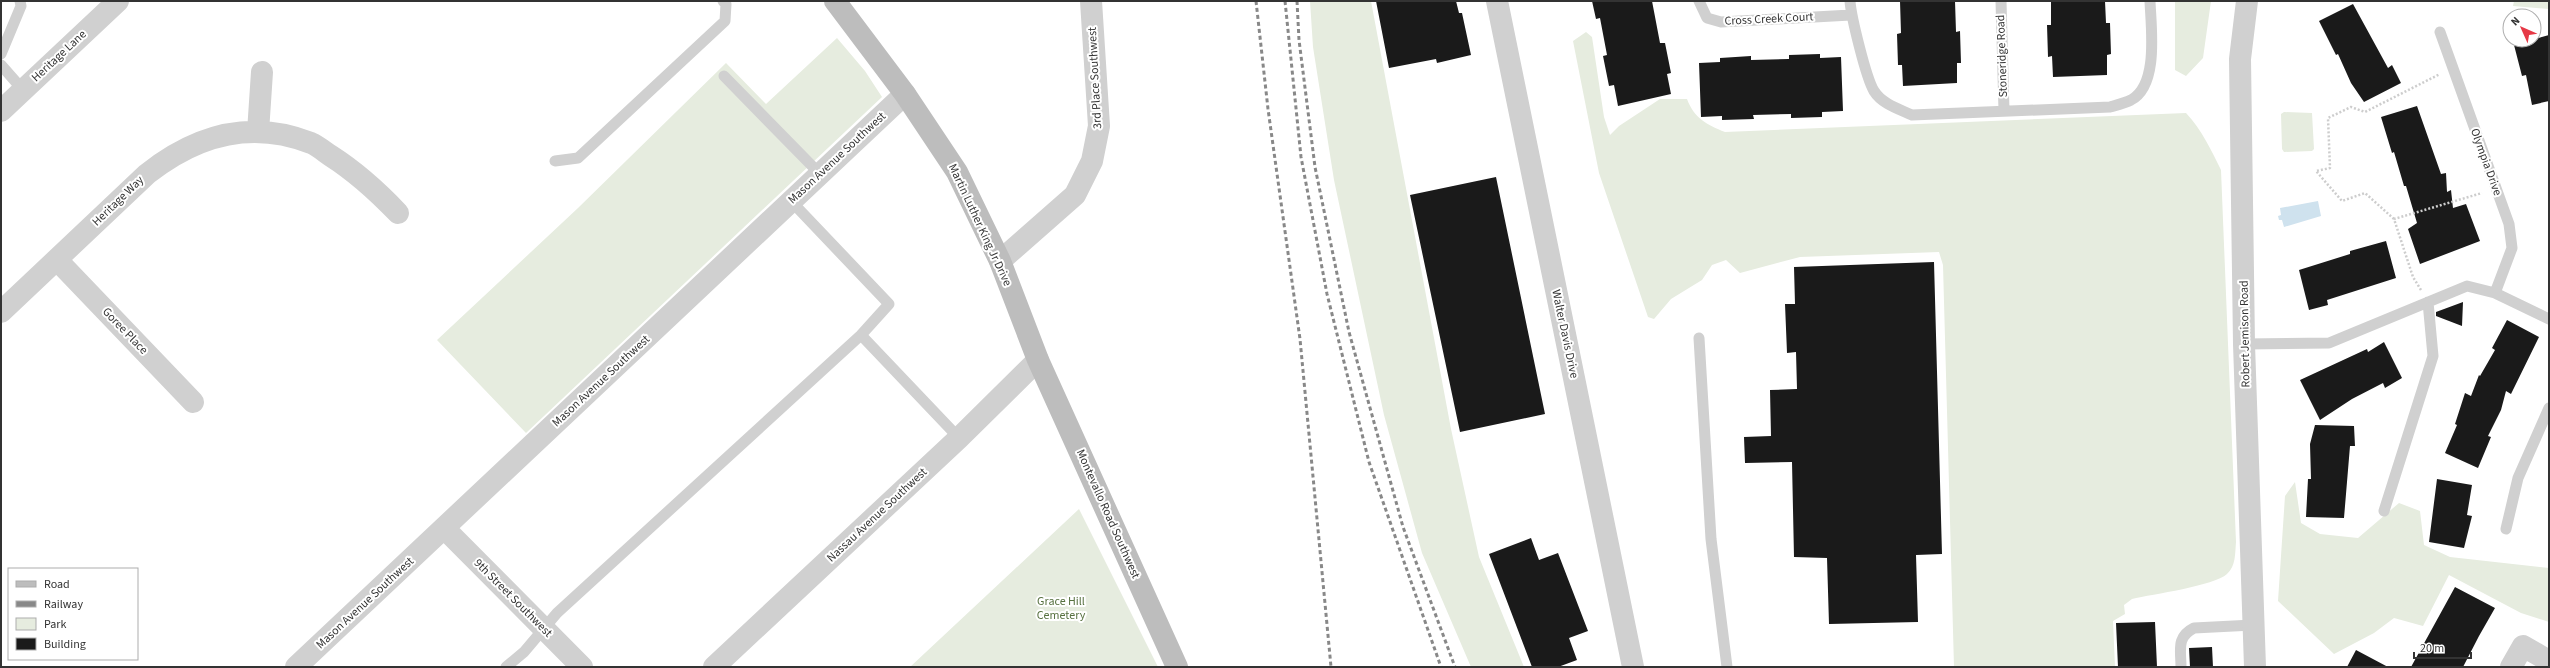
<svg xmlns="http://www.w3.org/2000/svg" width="2550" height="668" font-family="'Source Sans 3',sans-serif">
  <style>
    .green { fill: #e6ecdf }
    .water { fill: #cfe2ee }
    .building { fill: #1a1a1a }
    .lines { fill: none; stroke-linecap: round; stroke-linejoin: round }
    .path { stroke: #cdcdcd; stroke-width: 2.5; stroke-dasharray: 2 2; stroke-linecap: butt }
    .lane { stroke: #d0d0d0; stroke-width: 11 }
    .street { stroke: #d0d0d0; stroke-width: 22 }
    .secondary { stroke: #bdbdbd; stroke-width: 22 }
    .rail { stroke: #888; stroke-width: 3; stroke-dasharray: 4 3; stroke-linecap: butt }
    .labels { text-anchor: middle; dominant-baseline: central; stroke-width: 4; stroke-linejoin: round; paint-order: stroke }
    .street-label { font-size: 12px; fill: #333; stroke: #fff }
    .park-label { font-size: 12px; fill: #56703f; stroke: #fff }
  </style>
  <rect width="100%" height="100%" fill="#fff"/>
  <path class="green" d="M1310,1H1371L1451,429L1479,557L1524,667H1471L1422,553L1384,415L1334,180L1313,47Z
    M2175,1H2211L2203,58L2186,76L2175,70Z
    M2514,1H2549V9L2513,6Z
    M1586,32L1592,37L1604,117L1610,135L1619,126L1660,99H1687C1694,118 1707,125 1725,132L2186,113C2202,130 2211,150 2221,170L2236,542C2235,553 2236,566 2227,574C2214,586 2153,594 2132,599L2124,605L2125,614L2113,621L2115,667H1954L1943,265L1939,252L1800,257L1740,273L1726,260L1712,265L1702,280L1671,299L1654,319L1648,317L1599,173L1573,41Z
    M837,38L865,71L882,97L526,433L437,340L578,208L726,63L766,104Z
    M2284,112L2312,113L2314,149L2312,151L2284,152L2282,149L2281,114Z
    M2295,482L2301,523L2320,534L2358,538L2399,503L2420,511L2424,545L2450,557L2549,568V622L2521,613L2449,575L2423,626L2394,618L2374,633L2334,654L2278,601L2285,496Z
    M1079,509L1158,667H910Z"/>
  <path class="water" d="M2318,201L2321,216L2284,227L2282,220H2279L2278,216L2281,215L2280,208Z"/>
  <path class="building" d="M1376,1H1456L1459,13H1462L1471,55L1437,63L1436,59L1389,68Z
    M1592,1H1652L1660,43H1665L1671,73L1667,74L1671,94L1618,106L1614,85L1609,86L1603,56L1607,55L1600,18L1596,19Z
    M1900,1H1955L1956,32L1960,31L1961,63H1957V83L1903,86L1902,65H1898L1897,34L1901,33Z
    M2051,1H2105L2106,23H2110L2111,54L2107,55V75L2053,77L2052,56L2048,57L2047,25H2051Z
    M2353,4L2388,68L2392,65L2401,83L2364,102L2351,83L2338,54L2336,55L2319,21Z
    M2549,35V101L2532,105L2526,75L2522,76L2514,45Z
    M1820,54V58L1841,57L1843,111L1822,112V117L1791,118V114L1753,115L1754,119L1722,120V116L1701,117L1699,63L1720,62V58L1751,56V60L1789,59V55Z
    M2417,106L2441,174L2446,173L2447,192L2451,190L2453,208L2466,204L2480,241L2420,264L2408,229L2417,223L2406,186H2404L2394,152L2392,153L2381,117Z
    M1496,177L1545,414L1460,432L1410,195Z
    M2386,241L2396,278L2327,300L2328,305L2309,310L2299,270L2350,254V251Z
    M1934,262L1942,554L1916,555L1918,622L1829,624L1827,558L1794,557L1792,462L1745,463L1744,437L1771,436L1770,390L1797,389L1796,352L1787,353L1785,304H1795L1794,267Z
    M2463,302L2462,326L2436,316V312Z
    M2507,320L2539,337L2511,394L2506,391L2501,410L2488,436L2491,437L2478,468L2445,453L2457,425L2455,424L2465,393L2471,396L2479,375L2480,376L2495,350L2492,348Z
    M2384,342L2402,378L2385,388L2383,383L2352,399L2320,420L2300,380L2367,349L2368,352Z
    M2315,425L2354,426L2355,446H2350L2344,518L2306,517L2308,479H2311L2310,444Z
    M2437,479L2472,485L2467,515L2472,516L2464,548L2429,542Z
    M1531,538L1539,560L1558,553L1588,631L1569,638L1577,660L1558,667H1532L1489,554Z
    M2455,587L2495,608L2479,636L2463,667H2411Z
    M2155,622L2157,667H2118L2116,623Z
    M2212,647L2213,667H2190L2189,648Z
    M2356,650L2388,667H2347Z"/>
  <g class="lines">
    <path class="path" d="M2394,219L2365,193L2342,201L2316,171L2330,168L2328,118L2351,107L2365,112L2440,74
      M2421,290L2413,277L2394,219L2482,193"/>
    <path class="lane" d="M1699,1L1707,18L1721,22L1851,15
      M1850,1C1851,16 1866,78 1874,91C1882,104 1899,109 1912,115L2110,107C2117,105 2125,103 2131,100C2159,85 2151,28 2150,1
      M2001,1L2004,111
      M2440,32L2509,224L2512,248L2495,293
      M1,54L21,6L20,1
      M1,65L23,90
      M724,76L820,174
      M555,161L578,158L725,21L726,4L723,1
      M861,335L959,438
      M1699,338L1711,539L1727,667
      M2244,344L2329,343L2467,286L2495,293L2549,319
      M2384,511L2433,356L2428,302
      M2506,529L2518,478L2549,408
      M506,667L524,652L557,613L861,335L889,304L791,201
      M2181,667C2181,650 2176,637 2194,628L2253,625"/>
    <path class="street" d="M1497,1L1633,667
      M2247,1L2240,59L2244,344L2255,667
      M1,111L118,1
      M258,132L262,72
      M57,260L193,402
      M1000,261L1075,195L1092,161L1099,126L1091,1
      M1,312L147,174C195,136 250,119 311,143C318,146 325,152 331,156C356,172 377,191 398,213
      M444,528L582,667
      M296,667L905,94
      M714,667L959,438L1038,360
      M2511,667L2523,646L2549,661"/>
    <path class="secondary" d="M835,1L905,94L957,172L1000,261L1038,360L1177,667"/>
    <path class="rail" d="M1256,1L1268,109L1300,339L1331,667
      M1285,1L1301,157L1327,294L1369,462L1441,667
      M1297,1L1299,40L1315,167L1349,332L1403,527L1455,667"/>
  </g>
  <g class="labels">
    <g class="street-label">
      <text transform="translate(1769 19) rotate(-3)">Cross Creek Court</text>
      <text transform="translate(59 56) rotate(-43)">Heritage Lane</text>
      <text transform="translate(2002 56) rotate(-92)">Stoneridge Road</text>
      <text transform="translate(1095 78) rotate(-93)">3rd Place Southwest</text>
      <text transform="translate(837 158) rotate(-43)">Mason Avenue Southwest</text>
      <text transform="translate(2486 162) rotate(70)">Olympia Drive</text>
      <text transform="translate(118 201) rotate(-44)">Heritage Way</text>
      <text transform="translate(980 225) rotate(65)">Martin Luther King Jr Drive</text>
      <text transform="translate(125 331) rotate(46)">Goree Place</text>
      <text transform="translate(1565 334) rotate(78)">Walter Davis Drive</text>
      <text transform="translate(2245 334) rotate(-91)">Robert Jemison Road</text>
      <text transform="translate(601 381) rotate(-43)">Mason Avenue Southwest</text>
      <text transform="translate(1108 514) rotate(66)">Montevallo Road Southwest</text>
      <text transform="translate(877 515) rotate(-43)">Nassau Avenue Southwest</text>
      <text transform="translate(513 598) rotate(45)">9th Street Southwest</text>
      <text transform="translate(365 603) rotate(-43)">Mason Avenue Southwest</text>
    </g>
    <g class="park-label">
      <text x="1061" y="601">Grace Hill<tspan x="1061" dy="14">Cemetery</tspan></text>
    </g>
  </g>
  <rect width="2550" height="668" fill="none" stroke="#333333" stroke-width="4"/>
  <rect x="8" y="568" width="130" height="92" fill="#ffffff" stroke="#adadad"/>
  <rect x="16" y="581" width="20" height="6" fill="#bdbdbd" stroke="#adadad"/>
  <text x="44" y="588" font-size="12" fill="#333333">Road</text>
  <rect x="16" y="601" width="20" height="6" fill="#888888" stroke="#adadad"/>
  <text x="44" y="608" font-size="12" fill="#333333">Railway</text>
  <rect x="16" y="618" width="20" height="12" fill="#e6ecdf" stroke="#adadad"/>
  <text x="44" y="628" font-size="12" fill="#333333">Park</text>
  <rect x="16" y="638" width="20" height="12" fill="#1a1a1a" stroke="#adadad"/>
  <text x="44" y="648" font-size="12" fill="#333333">Building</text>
  <g transform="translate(2522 28) rotate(315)"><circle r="19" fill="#ffffff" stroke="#adadad"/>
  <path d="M0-3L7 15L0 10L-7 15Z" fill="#e63946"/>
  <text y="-6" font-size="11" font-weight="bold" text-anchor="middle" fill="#333333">N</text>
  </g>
  <path d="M2414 652v6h57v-6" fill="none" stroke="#333333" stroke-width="2"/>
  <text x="2420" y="652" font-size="12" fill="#333333" stroke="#ffffff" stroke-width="3" paint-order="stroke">20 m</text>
</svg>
